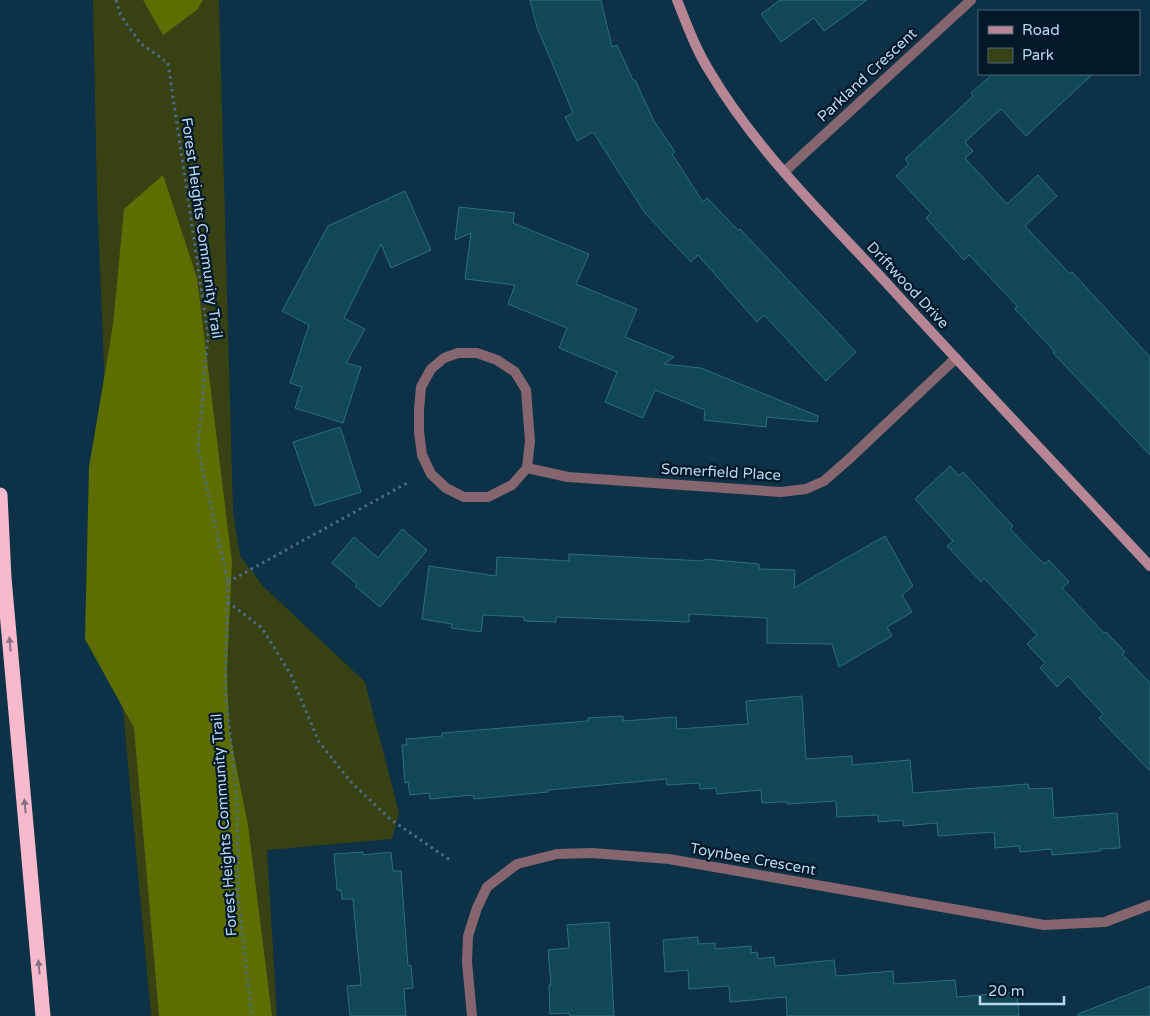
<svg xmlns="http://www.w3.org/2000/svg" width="1150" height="1016" font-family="'Varela Round',sans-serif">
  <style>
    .green { fill: #384114 }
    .forest { fill: #5d6d01 }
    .building { fill: #124856; stroke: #2a6e81 }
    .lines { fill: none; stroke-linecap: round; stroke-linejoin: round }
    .path { stroke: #4a6d83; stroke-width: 3; stroke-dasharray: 2.5 4; stroke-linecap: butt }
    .street { stroke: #85666f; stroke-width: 10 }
    .secondary { stroke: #b78695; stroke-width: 10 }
    .highway { stroke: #f7bacc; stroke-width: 15 }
    .oneway { fill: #887182 }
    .labels { text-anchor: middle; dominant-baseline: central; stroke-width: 4.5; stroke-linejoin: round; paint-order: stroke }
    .street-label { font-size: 15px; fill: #b8d8ef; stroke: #001828 }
  </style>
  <rect width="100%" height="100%" fill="#0d3146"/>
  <path class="green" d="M93,0H219L233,512L240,556L263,586L365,682L399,813L392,839L267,850L277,1016H151L114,612L97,195Z"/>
  <path class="forest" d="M143,0H203L197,10L163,35Z
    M163,175L197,278L232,562L227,670L229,730L248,825L272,1016H159L134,728L85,639L89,467L113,325L124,209Z"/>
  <path class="building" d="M530,0H601L612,47L617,45L633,80H635L654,121L675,152L672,154L703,202L707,198L738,230L740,229L856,352L826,381L764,315L757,322L698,255L691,262L645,213L593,132L577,141L565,117L573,113L537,27Z
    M780,0H867L824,31L814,18L781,42L761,14Z
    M993,74H1093L1026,136L1001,109L965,142L973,151L965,158L1007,204L1038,175L1057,196L1025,226L1070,274L1072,272L1150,357V455L1053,353L1055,352L1015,309L1017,306L969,255L964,260L926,218L931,213L896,176L909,164L905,159L973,96L971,93Z
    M405,191L431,250L391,268L381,244L344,318L365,329L346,363L361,367L343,423L295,408L302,387L290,383L309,325L282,311L328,226Z
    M459,207L515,213L514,214L513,223L589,254L576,284L637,309L625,337L674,357L664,364L701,368L818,416L817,422L767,417L766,427L704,420L705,410L655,390L643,418L605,402L617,372L559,348L567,328L508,304L515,285L465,279L471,233L455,240Z
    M340,427L361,492L315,506L293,442Z
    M950,466L959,476L963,472L1013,526L1010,529L1044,564L1049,560L1069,582L1062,588L1104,633L1106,632L1125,652L1122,654L1150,683V771L1099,718L1103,714L1068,676L1057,687L1040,668L1045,663L1027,644L1037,635L984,578L981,582L947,546L953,541L915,499Z
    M402,529L427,550L380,607L355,586L357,584L332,563L354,537L378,558Z
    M885,536L913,586L902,595L912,612L887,627L892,636L839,667L832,644L767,643V618L689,614V622L556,617V622L524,621V617L483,615L481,632L451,628L452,624L422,619L429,566L496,576L497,557L569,561V554L704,561V559L759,564V569L795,570L794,588Z
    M802,696L806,759L852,756V765L910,760L913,793L1028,784L1029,789L1052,788L1054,818L1117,813L1120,848L1100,849V851L1052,855L1051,849L1020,852L1019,846L995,848L994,832L938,836L937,823L903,826V820L878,822V815L837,817L836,801L787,804V802H779L762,803L761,790L717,794L716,788L700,789L699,783L667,785L666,779L548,790V792L474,799L473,795L430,799L429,793L410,795L408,782L405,783L402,745H407L406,739L442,736V733L588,721V718L623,716V721L676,717L677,729L748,724L746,701Z
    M363,852V855L391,852L393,871H401L408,966L411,965L413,988L404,989L406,1016H350L347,986L361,985L353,899H342L341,890H337L334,854Z
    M609,922L614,1016H570L569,1013L550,1014L549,985H551L548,950L569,948L567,925Z
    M698,937V944L715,943V949L751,946V953L757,952L758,959L774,957L775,966L834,960L836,976L893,971L894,984L955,980L957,997L1017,992L1019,1016H787L786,997L730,1002L729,986L689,989L688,970L665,972L663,940Z
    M1150,986V1016H1078V1014Z"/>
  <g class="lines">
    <path class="path" d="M116,0L120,14L140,43L168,63L208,335L198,449L228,582L225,688L237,797L238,896L252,1016
      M228,582L409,482
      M228,602L262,628L291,675L319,742L351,782L390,819L450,860"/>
    <path class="street" d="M784,172L971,0
      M458,353H477L497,360L515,372L526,390L530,441L527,468L512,485L488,497H464L446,488L431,474L422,455L419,432V410L421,387L431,369L444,358Z
      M527,468L568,477L781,492L806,489L824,481L848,460L956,358
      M472,1016L467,962L468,936L477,908L487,887L517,864L557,854L592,853L669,859L1044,925L1105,922L1150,905"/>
    <path class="secondary" d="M677,0C687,25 696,50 710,72C758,153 829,220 892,289C977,382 1064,474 1150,566"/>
    <path class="highway" d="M0,495L4,578L43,1016"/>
  </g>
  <defs><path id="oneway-solid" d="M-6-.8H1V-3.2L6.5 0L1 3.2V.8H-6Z" transform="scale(1.25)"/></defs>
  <g class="oneway">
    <use href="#oneway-solid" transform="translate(10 644) rotate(-95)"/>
    <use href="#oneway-solid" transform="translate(25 806) rotate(-95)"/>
    <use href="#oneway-solid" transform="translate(39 967) rotate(-95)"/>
  </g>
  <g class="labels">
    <g class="street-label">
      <text transform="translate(867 75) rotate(-43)">Parkland Crescent</text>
      <text transform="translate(202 228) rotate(82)">Forest Heights Community Trail</text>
      <text transform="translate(908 285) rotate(47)">Driftwood Drive</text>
      <text transform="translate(721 472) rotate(3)">Somerfield Place</text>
      <text transform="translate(224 825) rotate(-94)">Forest Heights Community Trail</text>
      <text transform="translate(753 859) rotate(10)">Toynbee Crescent</text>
    </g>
  </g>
  <rect x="978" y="10" width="162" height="65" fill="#001828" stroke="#4a6578"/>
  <rect x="988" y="26" width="25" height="8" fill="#b78695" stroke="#4a6578"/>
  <text x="1022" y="35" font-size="15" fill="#b8d8ef">Road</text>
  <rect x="988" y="48" width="25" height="15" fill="#384114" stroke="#4a6578"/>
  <text x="1022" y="60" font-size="15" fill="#b8d8ef">Park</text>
  <path d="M980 996v8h84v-8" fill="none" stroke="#b8d8ef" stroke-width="2.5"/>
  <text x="988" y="996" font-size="15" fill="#b8d8ef" stroke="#001828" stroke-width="4" paint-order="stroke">20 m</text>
</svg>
